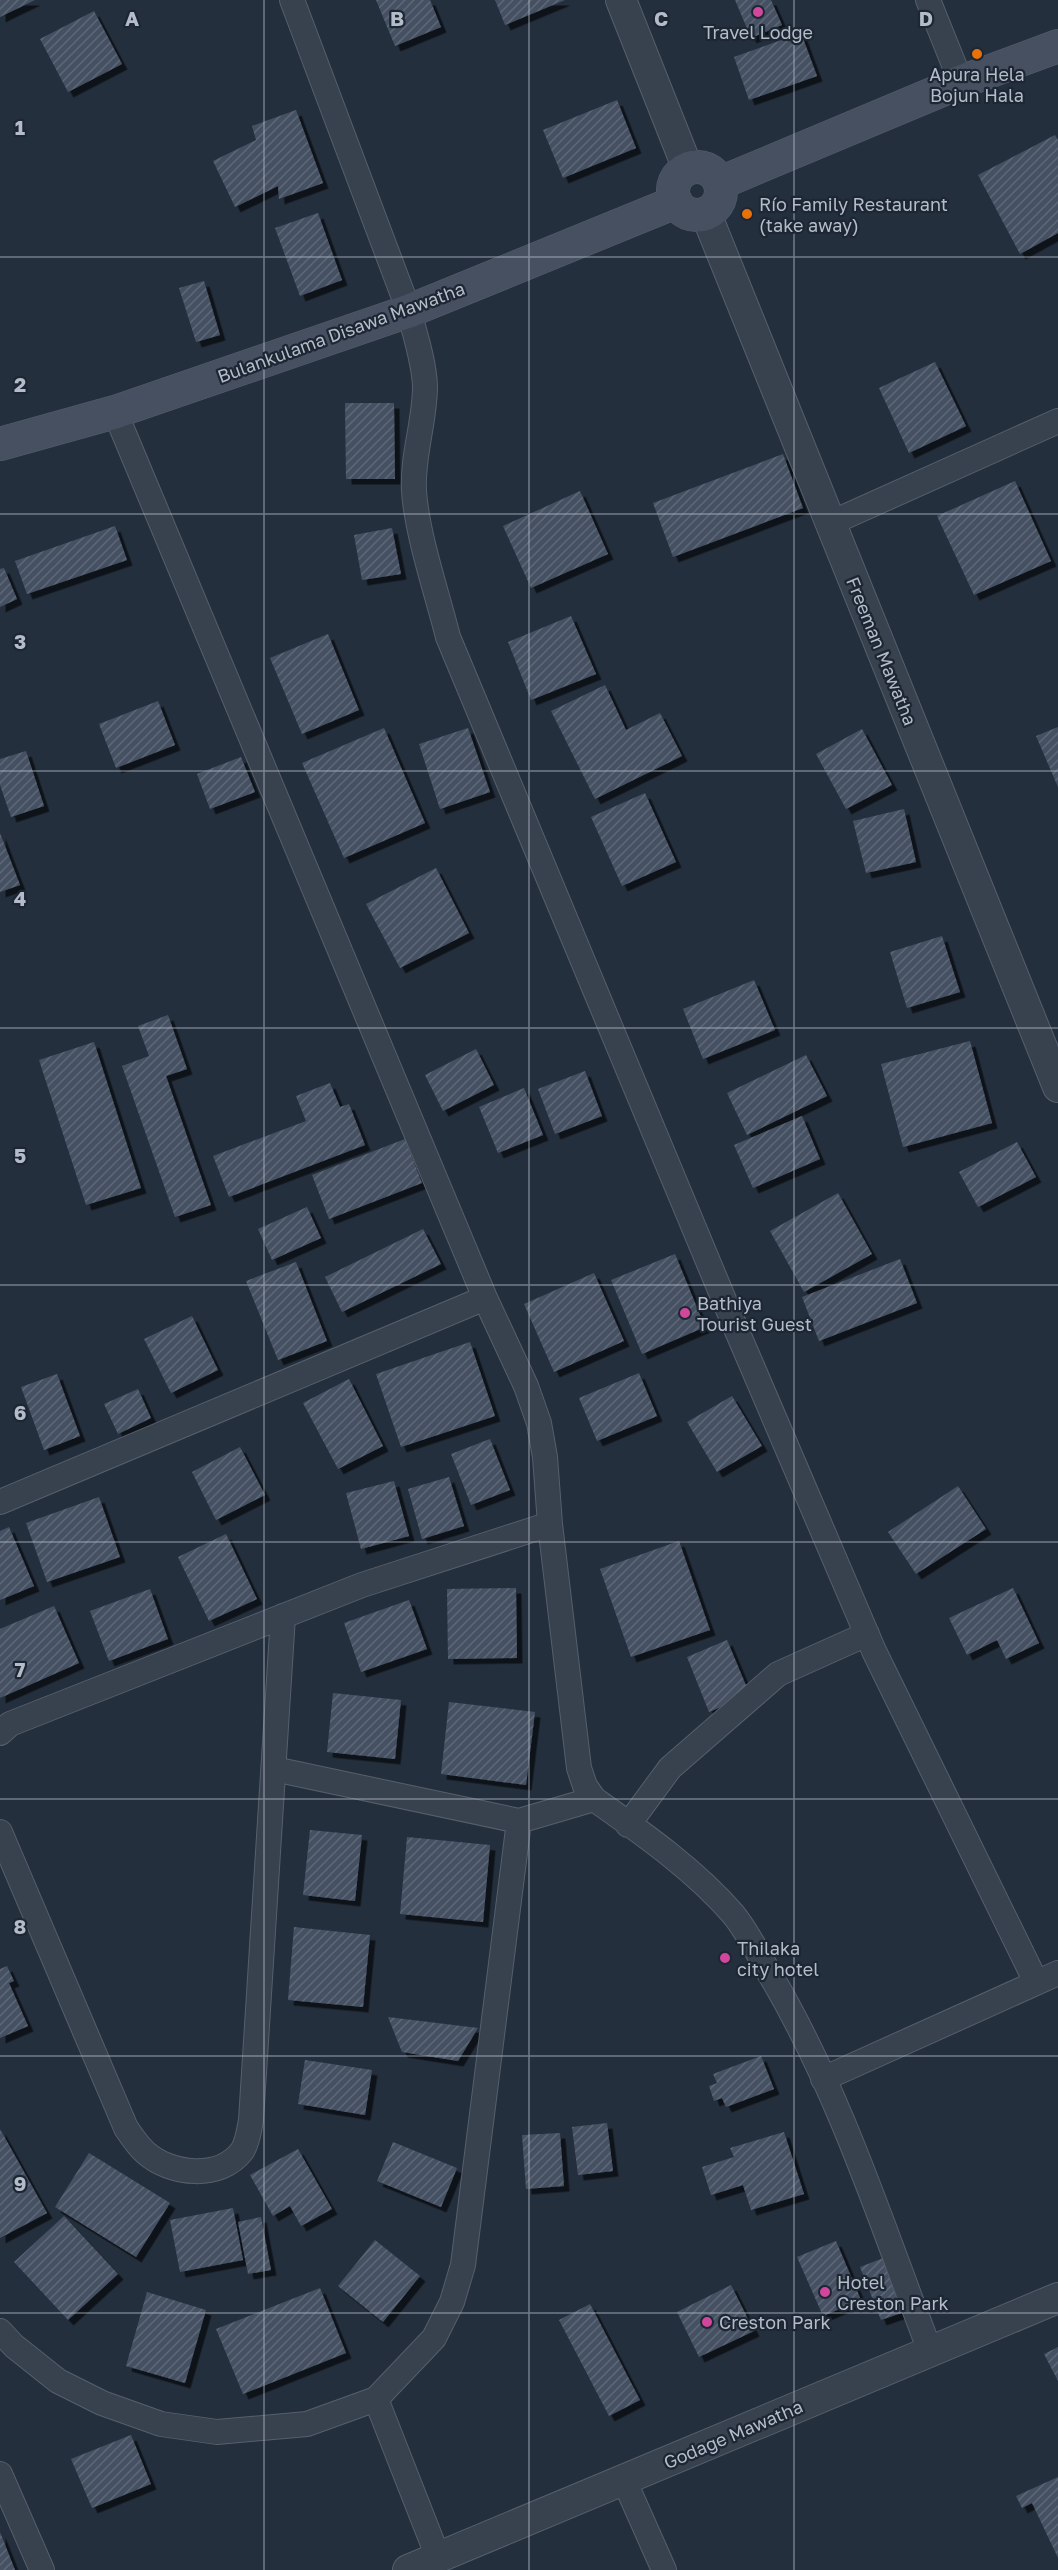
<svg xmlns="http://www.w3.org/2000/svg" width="1058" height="2570" font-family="'Golos Text',sans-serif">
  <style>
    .building { fill: url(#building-hatch); filter: url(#shadow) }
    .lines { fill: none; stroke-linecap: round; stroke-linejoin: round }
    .minor-casing { stroke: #565f6c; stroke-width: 26 }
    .tertiary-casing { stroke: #565f6c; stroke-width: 32 }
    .secondary-casing { stroke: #565f6c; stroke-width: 34 }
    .minor { stroke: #38414e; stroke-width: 24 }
    .tertiary { stroke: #38414e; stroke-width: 30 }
    .secondary { stroke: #465061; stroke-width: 33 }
    .grid { fill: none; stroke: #b4bcc9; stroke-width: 1.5; stroke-opacity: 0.55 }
    .hotel-dot { fill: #d1479c; stroke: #1d2633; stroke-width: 2 }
    .food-dot { fill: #e8710a; stroke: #1d2633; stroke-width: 2 }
    .labels { text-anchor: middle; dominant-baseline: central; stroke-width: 4.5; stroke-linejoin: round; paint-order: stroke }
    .poi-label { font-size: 18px; fill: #b4bcc9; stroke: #1d2633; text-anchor: start }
    .street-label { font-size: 18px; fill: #b4bcc9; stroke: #1d2633 }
    .grid-label { font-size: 20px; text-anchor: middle; font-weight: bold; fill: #b4bcc9; stroke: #1d2633; stroke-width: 4.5; stroke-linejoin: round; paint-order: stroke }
  </style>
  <defs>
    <pattern id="building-hatch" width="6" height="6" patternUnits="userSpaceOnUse" patternTransform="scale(1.5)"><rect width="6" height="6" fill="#455162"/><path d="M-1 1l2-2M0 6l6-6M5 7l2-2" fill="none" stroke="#5d6877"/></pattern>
    <filter id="shadow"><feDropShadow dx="5.5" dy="5.5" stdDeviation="0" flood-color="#0009"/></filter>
  </defs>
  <rect width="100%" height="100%" fill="#242f3e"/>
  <path class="building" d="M0,0H35L0,17Z
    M376,0H430L441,27L395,46Z
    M495,0H565L505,25Z
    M735,0H771L782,25L751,38Z
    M94,11L122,64L68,92L40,39Z
    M801,33L817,76L749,100L734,57Z
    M617,100L636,148L563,178L543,130Z
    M296,110L323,183L279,199L278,186L235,207L213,161L256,140L252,126Z
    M1055,135L1058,140V233L1020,254L978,175Z
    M318,213L342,280L300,296L275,228Z
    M204,281L220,335L196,342L179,288Z
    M935,362L966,426L909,453L879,388Z
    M345,403H394L395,479H346Z
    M783,454L803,508L673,557L653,503Z
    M1015,481L1051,561L974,595L937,516Z
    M580,491L608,554L531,588L503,526Z
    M115,526L127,560L27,594L15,561Z
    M392,528L401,574L362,580L354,535Z
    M4,568L17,599L0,607V569Z
    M571,616L596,674L531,700L508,642Z
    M328,634L359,710L302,734L270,658Z
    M605,685L626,730L660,713L682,756L595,799L551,711Z
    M158,701L175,745L116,768L99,724Z
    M1058,727V787L1036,736Z
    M384,728L425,823L344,858L302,763Z
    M468,728L490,792L440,809L419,744Z
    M862,729L892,785L846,809L816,754Z
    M26,751L44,806L11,817L0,785V759Z
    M241,757L255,792L210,809L197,774Z
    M645,793L676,862L622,886L591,817Z
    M904,809L916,862L866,873L853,821Z
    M0,833L20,885L0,892Z
    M436,868L469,933L400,968L366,904Z
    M942,936L960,992L907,1008L890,952Z
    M754,980L775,1030L703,1059L683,1009Z
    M168,1015L187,1069L166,1076L211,1205L175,1217L122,1066L149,1056L138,1026Z
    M970,1041L992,1123L903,1147L881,1064Z
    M94,1042L141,1188L86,1205L39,1060Z
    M476,1049L494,1085L443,1111L425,1075Z
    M806,1055L827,1096L747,1135L727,1093Z
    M585,1071L602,1116L555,1134L538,1089Z
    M330,1083L340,1107L349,1104L365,1145L229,1197L213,1156L306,1121L296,1096Z
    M524,1088L543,1135L498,1153L479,1107Z
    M802,1116L820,1159L753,1188L734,1145Z
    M405,1139L422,1183L329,1219L312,1175Z
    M1017,1142L1036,1177L978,1207L959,1172Z
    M838,1193L872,1254L804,1292L770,1231Z
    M307,1207L321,1238L272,1260L258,1229Z
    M423,1229L441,1264L342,1312L325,1277Z
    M675,1254L705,1327L642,1354L611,1280Z
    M900,1259L917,1303L819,1341L802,1297Z
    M296,1262L327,1341L278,1360L246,1281Z
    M594,1273L624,1341L554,1372L524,1304Z
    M192,1316L218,1370L171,1393L144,1339Z
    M470,1342L495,1416L401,1447L376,1374Z
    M639,1373L657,1416L597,1441L579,1398Z
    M57,1374L80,1436L44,1450L21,1387Z
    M349,1379L383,1446L338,1469L303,1403Z
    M138,1389L151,1418L118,1434L104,1404Z
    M732,1396L762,1446L717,1472L687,1422Z
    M490,1439L510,1490L471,1505L451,1454Z
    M240,1447L265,1495L216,1520L192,1472Z
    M449,1477L464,1526L422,1539L408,1489Z
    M394,1481L409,1536L361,1549L346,1493Z
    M958,1486L986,1529L916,1574L888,1532Z
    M99,1497L120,1557L47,1582L26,1523Z
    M9,1527L34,1586L0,1600V1531Z
    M226,1534L257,1599L209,1621L178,1557Z
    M679,1541L710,1630L631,1657L600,1569Z
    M516,1588L517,1658L448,1659L447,1589Z
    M1013,1588L1039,1643L1006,1659L997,1640L967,1655L949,1618Z
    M150,1589L168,1639L109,1661L90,1611Z
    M409,1600L427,1649L361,1672L344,1623Z
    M54,1606L79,1663L0,1698V1629Z
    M727,1640L750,1695L709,1712L687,1657Z
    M333,1693L401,1700L395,1759L327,1752Z
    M449,1702L535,1712L526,1785L441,1774Z
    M310,1830L362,1835L355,1901L303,1895Z
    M407,1837L490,1845L483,1922L400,1914Z
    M294,1927L370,1935L363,2007L288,2000Z
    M7,1966L14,1981L9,1983L28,2026L0,2038V1969Z
    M388,2017L478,2028L458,2061L402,2052Z
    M761,2056L774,2089L726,2107L722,2098L714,2101L709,2086L717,2083L713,2074Z
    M305,2060L372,2070L365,2115L298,2104Z
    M607,2123L613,2171L578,2175L572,2127Z
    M0,2129L47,2213L0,2238Z
    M784,2132L804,2194L751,2210L743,2185L711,2195L702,2167L734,2157L730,2148Z
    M560,2133L564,2186L526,2189L522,2135Z
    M393,2142L457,2168L441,2207L377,2181Z
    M298,2149L332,2209L301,2226L290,2206L273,2216L250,2175Z
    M89,2153L170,2203L136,2257L55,2207Z
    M233,2208L243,2260L180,2272L170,2220Z
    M64,2216L118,2274L68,2320L14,2262Z
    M261,2217L271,2270L248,2274L238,2222Z
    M375,2240L420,2276L383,2322L338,2286Z
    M836,2241L861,2300L823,2316L797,2257Z
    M886,2257L907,2311L881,2320L860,2267Z
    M731,2285L754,2331L699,2357L677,2312Z
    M320,2288L346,2353L243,2394L216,2329Z
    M147,2292L206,2310L185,2383L126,2366Z
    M590,2304L640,2400L609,2416L559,2320Z
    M1058,2347V2381L1044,2354Z
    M131,2435L151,2484L92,2508L71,2459Z
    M1058,2477V2558L1032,2503L1022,2508L1016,2496Z
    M0,2532L15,2570H0Z"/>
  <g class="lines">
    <g class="minor-casing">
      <path id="minor" d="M292,0L409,311C415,335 424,361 425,386C425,422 412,455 414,491C417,535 437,593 448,637L737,1331L874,1651L1036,1982
        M928,0L961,82
        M115,412L485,1298L526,1386L539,1423L545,1457L550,1524L579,1768L585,1786L594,1799C642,1833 694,1869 733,1914C748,1932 759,1956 771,1976C840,2093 882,2225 930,2351
        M831,523L1058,421
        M0,1502L485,1298
        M0,1733L10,1724L362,1585L550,1524
        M274,1769L519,1821L594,1799
        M628,1825L670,1768L778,1674L867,1634
        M0,1832L126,2128C132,2137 138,2146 146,2153C171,2175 220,2180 242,2151C248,2142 249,2130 251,2120L283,1616
        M823,2079L1058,1973
        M0,2331L14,2346L58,2381L102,2403L161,2424L217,2432L307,2424L376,2399L434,2338L452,2302L463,2265L519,1821
        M376,2399L438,2557
        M0,2474L42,2570
        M624,2480L664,2570"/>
    </g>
    <g class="tertiary-casing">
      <path id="tertiary" d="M621,0L688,169
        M706,214L1058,1087
        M408,2570L1058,2298"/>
    </g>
    <g class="secondary-casing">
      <path id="secondary" d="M673 191a24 24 0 1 1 48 0a24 24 0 1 1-48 0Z
        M720,183L961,82L1058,46
        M0,444L115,412L409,311L676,202"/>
    </g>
    <use href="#minor" class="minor"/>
    <use href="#tertiary" class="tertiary"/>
    <use href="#secondary" class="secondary"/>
  </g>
  <path class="grid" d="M264,0V2570M529,0V2570M794,0V2570M0,257H1058M0,514H1058M0,771H1058M0,1028H1058M0,1285H1058M0,1542H1058M0,1799H1058M0,2056H1058M0,2313H1058"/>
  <g class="hotel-dot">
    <circle cx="758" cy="12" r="6"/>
    <circle cx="685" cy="1313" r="6"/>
    <circle cx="725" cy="1958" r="6"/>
    <circle cx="825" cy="2292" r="6"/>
    <circle cx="707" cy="2322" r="6"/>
  </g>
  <g class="food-dot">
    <circle cx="977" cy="54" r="6"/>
    <circle cx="747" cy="214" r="6"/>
  </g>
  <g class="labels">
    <g class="poi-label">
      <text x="758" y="32" text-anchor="middle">Travel Lodge</text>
      <text x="977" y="74" text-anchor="middle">Apura Hela<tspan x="977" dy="21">Bojun Hala</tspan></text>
      <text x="759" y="204">Río Family Restaurant<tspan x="759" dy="21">(take away)</tspan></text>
      <text x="697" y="1303">Bathiya<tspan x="697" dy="21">Tourist Guest</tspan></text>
      <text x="737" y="1948">Thilaka<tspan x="737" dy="21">city hotel</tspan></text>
      <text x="837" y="2282">Hotel<tspan x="837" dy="21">Creston Park</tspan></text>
      <text x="719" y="2322">Creston Park</text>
    </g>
    <g class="street-label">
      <text transform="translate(341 332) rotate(-20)">Bulankulama Disawa Mawatha</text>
      <text transform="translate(882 651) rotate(68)">Freeman Mawatha</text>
      <text transform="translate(733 2434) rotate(-23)">Godage Mawatha</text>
    </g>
  </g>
  <g class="grid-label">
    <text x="132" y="26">A</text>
    <text x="397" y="26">B</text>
    <text x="661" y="26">C</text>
    <text x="926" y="26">D</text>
    <text x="20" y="135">1</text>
    <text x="20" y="392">2</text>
    <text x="20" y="649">3</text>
    <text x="20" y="906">4</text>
    <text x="20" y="1163">5</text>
    <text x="20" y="1420">6</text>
    <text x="20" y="1677">7</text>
    <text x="20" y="1934">8</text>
    <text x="20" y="2191">9</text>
  </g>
</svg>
